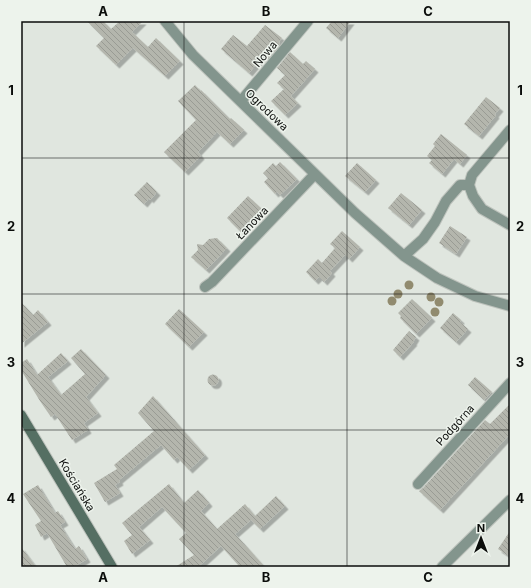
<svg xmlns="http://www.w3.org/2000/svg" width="531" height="588" font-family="Inter,sans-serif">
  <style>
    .building { fill: url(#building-back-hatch); filter: url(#shadow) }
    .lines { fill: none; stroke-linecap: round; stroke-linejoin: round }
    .minor-casing { stroke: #bec3bd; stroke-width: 12 }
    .secondary-casing { stroke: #bec3bd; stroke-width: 12 }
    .minor { stroke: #83958d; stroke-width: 10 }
    .secondary { stroke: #556f63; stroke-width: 10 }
    .tree { fill: #918b6f }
    .grid { fill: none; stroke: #0b0d0b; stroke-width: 1; stroke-opacity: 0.55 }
    .labels { text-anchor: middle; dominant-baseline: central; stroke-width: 3; stroke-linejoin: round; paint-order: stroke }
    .street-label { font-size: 11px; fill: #0b0d0b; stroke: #edf3ec }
    .neatline { fill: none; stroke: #0b0d0b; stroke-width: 1.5 }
    .grid-label { font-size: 13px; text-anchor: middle; font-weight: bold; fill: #0b0d0b }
  </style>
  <defs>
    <pattern id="building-back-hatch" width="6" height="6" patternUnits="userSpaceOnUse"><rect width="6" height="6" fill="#b4b6ad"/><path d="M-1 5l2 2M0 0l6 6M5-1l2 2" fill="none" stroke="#999b94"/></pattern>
    <filter id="shadow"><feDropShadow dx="3.5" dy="3.5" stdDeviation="0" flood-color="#0004"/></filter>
  </defs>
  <rect width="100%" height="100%" fill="#e0e6df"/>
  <path class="building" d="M87,21H103L111,29L120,21H143L132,32L148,47L156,38L180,61L165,76L133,48L116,65L96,46L104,38Z
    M332,21H351L338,38L326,28Z
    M265,25L282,38L279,42L280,44L268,59L264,55L249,73L221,49L233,35L247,46Z
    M290,52L303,64L306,61L315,69L291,96L298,103L285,115L271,101L284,89L277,83L285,75L277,68Z
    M195,85L201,91V90L230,119L231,118L244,130L230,144L217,132L198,152L201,156L185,172L164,152L196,120L178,101Z
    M486,97L500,108L495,114L496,115L479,136L464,124Z
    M441,134L467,155L460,164L454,159L442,174L429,163L432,160L427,156L435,146L433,144Z
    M280,162L297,179L280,195L277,192L275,194L264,182L268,178L263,173L273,163L276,166Z
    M357,163L376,180L365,192L345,176Z
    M147,182L157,192L150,200L149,198L144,204L134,195Z
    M401,193L422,210L409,225L388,208Z
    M248,196L262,209L241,232L227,218Z
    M450,226L467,237L456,254L439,243Z
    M342,231L360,247L349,259L345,255L330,271L332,273L324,282L319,277L315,281L306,272L318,259L322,263L335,248L330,244Z
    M217,238L227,248L206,270L191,257L198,250L197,244L203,245L209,239Z
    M412,299L432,318L416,334L400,318L401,316L398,313Z
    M21,302L33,315L38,310L48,322L21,344Z
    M179,309L204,332L189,347L165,324Z
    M453,313L461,320L460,322L468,329L456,342L440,328Z
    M409,331L416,337L413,342H414L400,357L393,350Z
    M81,349L106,375L86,397L98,413L84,423L88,430L72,440L55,414L51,417L40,401L21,370V363L27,359L37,375L61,353L68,361L48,377L61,395L85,374L71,358Z
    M207.5 380a5.5 5.5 0 1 1 11 0a5.5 5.5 0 1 1-11 0Z
    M475,377L492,392L484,400L468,385Z
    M153,396L205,455L189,470L177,457L174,460L161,445L119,480L120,482L115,485L120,493L105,502L94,483L117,469L114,465L154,431L138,413Z
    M510,404V434L440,510L419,491L423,488L485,420L490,424Z
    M169,484L184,503L198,490L209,503L201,511L217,529L245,504L255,516L276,496L285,506L260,529L251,520L235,534L265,567H240L221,546L198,567H175L194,555L179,539L186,533L162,507L139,527L150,540L132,554L124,541L132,535L122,523Z
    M38,485L55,513L58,511L65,522L60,525L75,549L79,546L87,559L74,567H67L47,533L41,537L35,525L41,521L23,494Z
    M510,531V557L498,549Z
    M21,547L36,567H21Z"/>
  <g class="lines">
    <g class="minor-casing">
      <path id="minor" d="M165,21L193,55L355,213L404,256L437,278L475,296L510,306
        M241,101L308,21
        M510,130L472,175L469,185L473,196L482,209L510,225
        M404,256L423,239L435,222L446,201L460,185H469
        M205,287L212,282L315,174
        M418,484L510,383
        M442,567L510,500"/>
    </g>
    <g class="secondary-casing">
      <path id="secondary" d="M21,415L112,567"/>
    </g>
    <use href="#minor" class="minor"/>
    <use href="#secondary" class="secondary"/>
  </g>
  <g class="tree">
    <circle cx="409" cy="285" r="4.5"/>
    <circle cx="398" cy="294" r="4.5"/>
    <circle cx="431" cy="297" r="4.5"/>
    <circle cx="392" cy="301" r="4.5"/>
    <circle cx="439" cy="302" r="4.5"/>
    <circle cx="435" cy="312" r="4.5"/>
  </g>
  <path class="grid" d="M184,21V567M347,21V567M21,158H510M21,294H510M21,430H510"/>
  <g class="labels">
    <g class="street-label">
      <text transform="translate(265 54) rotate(-50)">Nowa</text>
      <text transform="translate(267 110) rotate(44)">Ogrodowa</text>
      <text transform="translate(252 223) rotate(-46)">Łanowa</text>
      <text transform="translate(455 425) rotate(-48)">Podgórna</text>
      <text transform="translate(77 485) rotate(59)">Kościańska</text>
    </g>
  </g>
  <rect width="531" height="588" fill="none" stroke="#edf3ec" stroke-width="44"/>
  <g transform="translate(481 538)" stroke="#edf3ec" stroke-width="3" paint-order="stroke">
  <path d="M0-3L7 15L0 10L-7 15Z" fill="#0b0d0b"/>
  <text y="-6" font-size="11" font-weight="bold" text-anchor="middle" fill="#0b0d0b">N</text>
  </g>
  <rect x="22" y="22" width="487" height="544" class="neatline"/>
  <g class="grid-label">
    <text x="103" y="16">A</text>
    <text x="266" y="16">B</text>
    <text x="428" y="16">C</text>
    <text x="11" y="95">1</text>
    <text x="520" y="95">1</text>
    <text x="11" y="231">2</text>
    <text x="520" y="231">2</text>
    <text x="11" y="367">3</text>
    <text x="520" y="367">3</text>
    <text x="11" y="503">4</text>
    <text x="520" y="503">4</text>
    <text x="103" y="582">A</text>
    <text x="266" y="582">B</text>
    <text x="428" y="582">C</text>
  </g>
</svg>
